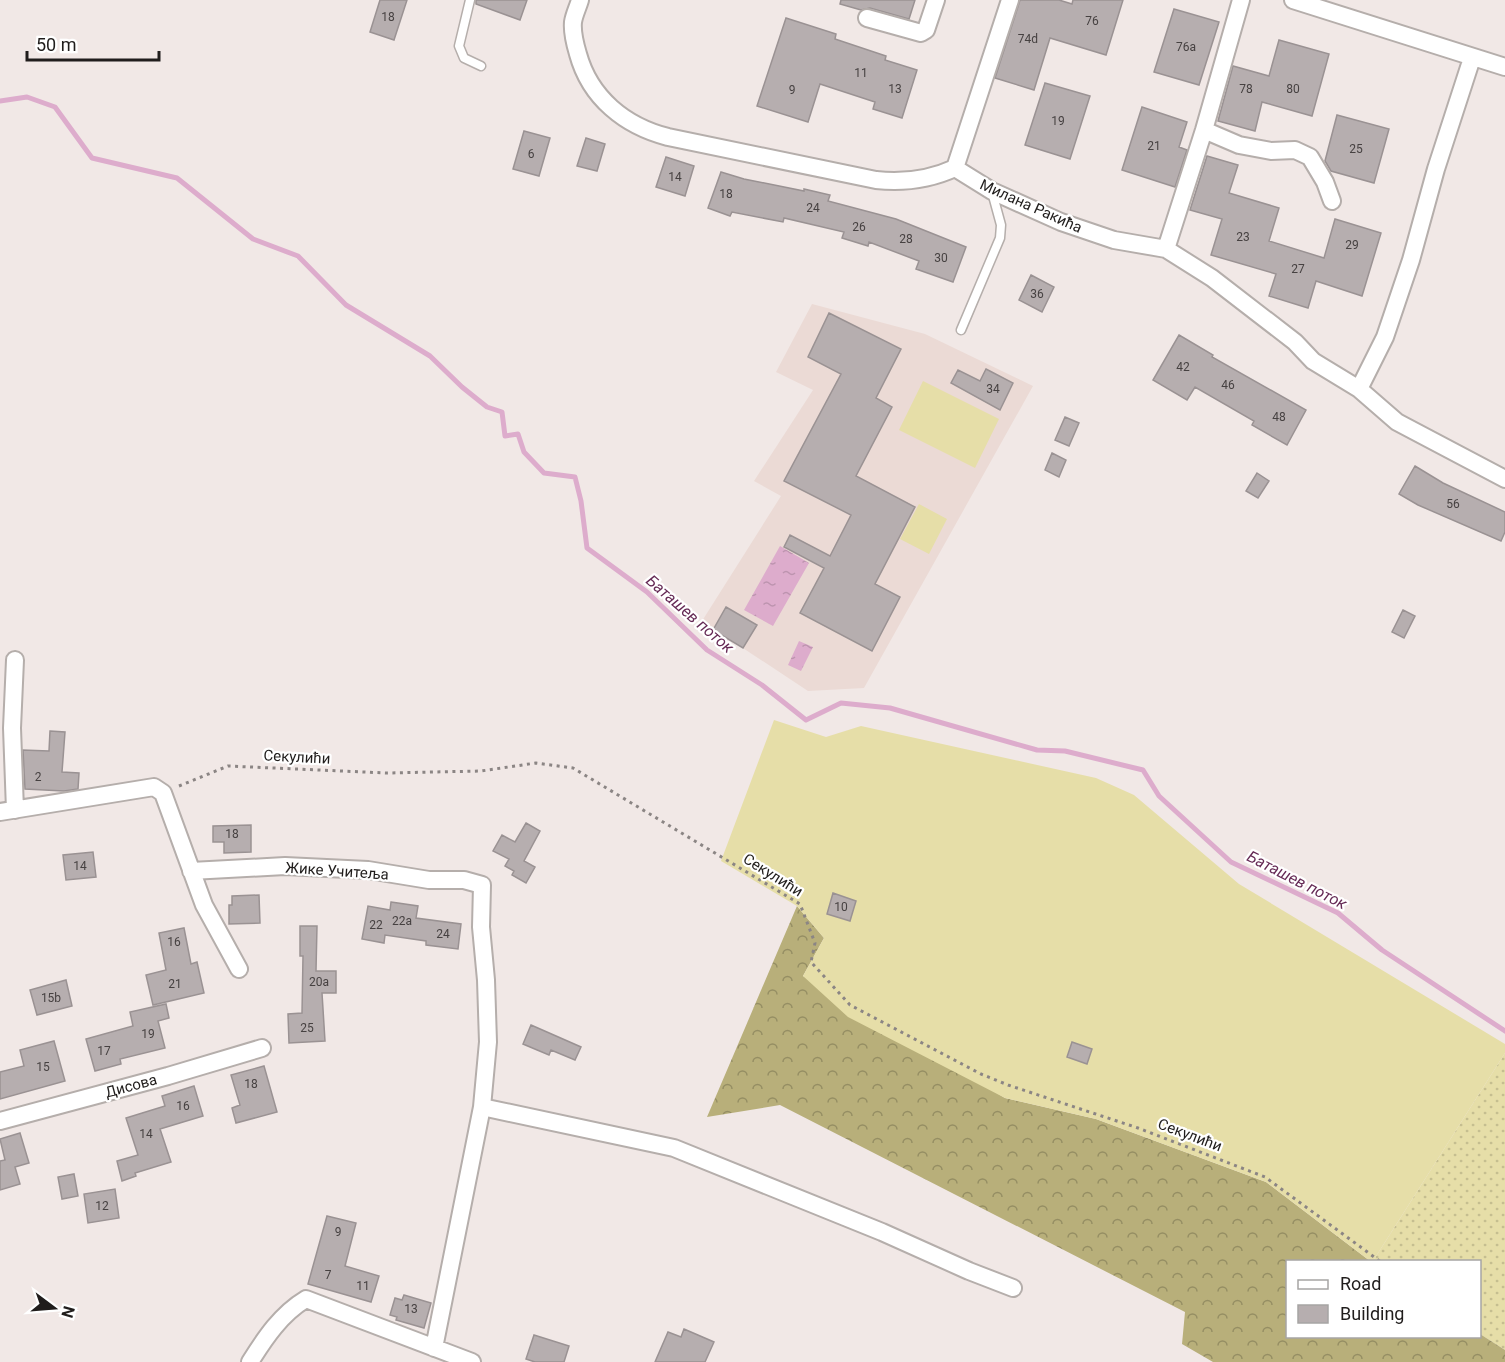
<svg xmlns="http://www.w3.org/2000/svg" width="1505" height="1362" font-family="Roboto,sans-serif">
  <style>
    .built { fill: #ebdad5 }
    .grass { fill: url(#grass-dots) }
    .forest { fill: url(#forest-crowns) }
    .garden { fill: #e6dea8 }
    .water { fill: url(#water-ripples) }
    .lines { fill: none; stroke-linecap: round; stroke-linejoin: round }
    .stream { stroke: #ddaccc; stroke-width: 5 }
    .building { fill: #b6aeaf; stroke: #9a9293; stroke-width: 1.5 }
    .service-casing { stroke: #b5aeab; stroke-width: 11 }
    .minor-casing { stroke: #b5aeab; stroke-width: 20 }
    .path { stroke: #8b8584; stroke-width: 3; stroke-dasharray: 3 4.5; stroke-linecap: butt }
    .service { stroke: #fff; stroke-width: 8 }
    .minor { stroke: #fff; stroke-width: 16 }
    .labels { text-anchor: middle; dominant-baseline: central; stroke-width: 4.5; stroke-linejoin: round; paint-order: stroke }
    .number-label { font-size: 12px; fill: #464141 }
    .street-label { font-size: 15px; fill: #201d1c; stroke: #fff }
    .water-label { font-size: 16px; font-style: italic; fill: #652a55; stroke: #fff }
  </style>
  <defs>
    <pattern id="grass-dots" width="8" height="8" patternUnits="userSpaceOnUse" patternTransform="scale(1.5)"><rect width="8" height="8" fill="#e6dea8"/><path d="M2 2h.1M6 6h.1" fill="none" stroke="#c5be90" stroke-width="1.8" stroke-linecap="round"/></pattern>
    <pattern id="forest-crowns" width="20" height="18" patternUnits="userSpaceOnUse" patternTransform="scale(1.5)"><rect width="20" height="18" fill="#b8af7a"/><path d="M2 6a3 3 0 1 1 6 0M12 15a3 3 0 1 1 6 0" fill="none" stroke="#958e63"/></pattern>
    <pattern id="water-ripples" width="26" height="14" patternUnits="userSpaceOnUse" patternTransform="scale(1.5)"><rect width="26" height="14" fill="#ddaccc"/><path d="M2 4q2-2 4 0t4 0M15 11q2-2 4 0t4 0" fill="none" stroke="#bd94af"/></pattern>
  </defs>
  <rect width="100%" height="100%" fill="#f1e8e6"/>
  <path class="built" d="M812,304L925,334L1033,386L864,688L808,691L702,621L781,496L754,481L813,390L776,372Z"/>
  <path class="grass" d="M1505,1053V1350L1480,1334V1262L1373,1261Z"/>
  <path class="forest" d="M797,906L824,938L803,976L1005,1098L1096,1119L1266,1182L1370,1261L1288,1262V1336H1480V1334L1505,1350V1362H1213L1182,1344L1185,1312L780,1105L707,1117Z"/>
  <path class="garden" d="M923,381L999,419L975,468L899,430Z
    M919,504L947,519L929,554L900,539Z
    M774,720L826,737L861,726L1096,778L1134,795L1239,884L1505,1044V1053L1373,1261H1370L1266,1182L1096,1119L1005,1098L848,1017L803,976L824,938L797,906L721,861Z"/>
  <path class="water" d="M780,546L809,563L773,626L744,610Z
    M799,641L813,647L801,671L788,665Z"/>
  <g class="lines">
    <path class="stream" d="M0,101L27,97L55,107L92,158L177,178L253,239L298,256L346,305L430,356L462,387L487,407L502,412L505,436L518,434L524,452L544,473L575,477L581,501L587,548L647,592L707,650L762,685L806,720L841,703L890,708L1037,750L1065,751L1143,770L1159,796L1231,862L1338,913L1382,950L1505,1031"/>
  </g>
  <path class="building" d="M380,0H407L394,40L370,32Z
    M476,0H527L520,20L476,4Z
    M841,0H915L909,19L870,8L861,10L840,4Z
    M1020,0H1059L1072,4L1073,0H1123L1106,55L1050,38L1034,90L995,78Z
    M1174,9L1219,22L1199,85L1154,72Z
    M786,18L836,34L835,39L886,56L885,60L917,70L902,118L873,109L875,102L820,84L808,122L757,106Z
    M1279,40L1329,54L1312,116L1262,102L1255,131L1218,121L1233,66L1269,76Z
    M1045,83L1090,96L1070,159L1025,145Z
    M1142,107L1187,122L1179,147L1187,150L1175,187L1122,170Z
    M1337,115L1389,129L1374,183L1331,171L1325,161Z
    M524,131L550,138L539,176L513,169Z
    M586,138L605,144L597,171L577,166Z
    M1207,156L1238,165L1229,193L1279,208L1269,241L1324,258L1335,219L1381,233L1362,296L1316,281L1308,308L1269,296L1276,274L1211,255L1222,219L1190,210Z
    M666,157L694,166L685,196L656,187Z
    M721,172L744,179L804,191V189L830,195L828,201L896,219L966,247L953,282L916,269L919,261L869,242L868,246L842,238L844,232L784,218L783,222L732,212L730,216L708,208Z
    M1031,275L1054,287L1042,312L1019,300Z
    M829,313L901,349L876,398L892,407L856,476L915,507L875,584L900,597L872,651L800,613L824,568L784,547L790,535L830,556L851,515L784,481L841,374L808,357Z
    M1179,335L1213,355L1212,357L1306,410L1287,445L1252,425L1254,421L1195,387L1187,400L1153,380Z
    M986,369L1013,383L1000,410L951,383L958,370L980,381Z
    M1065,417L1079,423L1069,446L1055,440Z
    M1052,453L1066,460L1059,477L1045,470Z
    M1415,466L1443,483L1505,512V532L1501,541L1418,505L1399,494Z
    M1257,473L1269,481L1258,498L1246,491Z
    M726,607L757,625L743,648L713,630Z
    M1403,610L1415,616L1404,638L1392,632Z
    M50,731L65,732L62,772L79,773L78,789L64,791L25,789L23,750L49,751Z
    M526,823L540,831L524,861L535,867L526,883L512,875L514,871L505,866L509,859L493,851L502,835L515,842Z
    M251,825V852L224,853V842H213V826Z
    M93,852L96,877L66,880L63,855Z
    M833,893L856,901L850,921L827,914Z
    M259,895L260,923L229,924V905H232V896Z
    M391,902L418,906L416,918L461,924L458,949L426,945V941L385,935L384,943L362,939L368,906L390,910Z
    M300,926H317L316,971H336V993H322L325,1041L289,1043L288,1014L302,1013L303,956H300Z
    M184,928L191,964L197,962L204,993L153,1005L146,975L166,970L159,933Z
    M66,980L72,1006L37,1015L30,990Z
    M166,1004L169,1018L158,1021L165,1048L120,1059L121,1064L95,1071L86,1039L133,1026L130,1012Z
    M531,1025L581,1047L575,1060L551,1050L549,1055L523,1044Z
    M54,1041L65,1081L0,1099V1072L24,1066L20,1050Z
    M1072,1042L1092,1049L1087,1064L1067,1057Z
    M264,1066L277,1112L236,1123L232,1108L240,1105L231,1075Z
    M194,1086L203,1116L160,1129L171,1162L135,1173L136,1176L122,1181L117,1161L138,1155L126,1118L165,1106L162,1096Z
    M20,1133L29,1163L15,1167L20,1184L0,1190V1161L5,1160L0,1139Z
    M74,1174L78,1196L62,1199L58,1177Z
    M115,1189L119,1218L88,1223L84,1194Z
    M327,1216L356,1223L345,1266L379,1276L371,1302L308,1284Z
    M404,1295L431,1303L424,1328L396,1320L397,1317L390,1315L395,1298L402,1300Z
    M684,1329L714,1342L705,1362H655L668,1332L681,1337Z
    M534,1335L569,1346L564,1362H535L526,1359Z"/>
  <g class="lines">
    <g class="service-casing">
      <path id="service" d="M470,0L459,46L464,58L481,66
        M961,330L1000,238L1001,225L992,192"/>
    </g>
    <g class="minor-casing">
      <path id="minor" d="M580,0C578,7 574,15 573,22C572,32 575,44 578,54C590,98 625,126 668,137L876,180C904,183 929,180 955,168L992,191L1061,222L1114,240L1166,249L1212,278L1295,342L1313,361L1359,389L1397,422L1505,479
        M1293,0L1505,67
        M867,18L921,33L926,30L936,0
        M1204,130L1239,145L1271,151L1295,150L1310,157L1325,182L1332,201
        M955,168L1010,0
        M1166,249L1204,130L1241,0
        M1359,389L1385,337L1411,260L1436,169L1472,58
        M15,810L12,728L15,660
        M0,812L154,787L163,793L204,905L239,969
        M191,871L285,866L368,870L429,880H464L482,885L481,927L486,980L488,1042L482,1107L434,1348
        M482,1107L674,1148L882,1232L969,1271L1013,1288
        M0,1121L168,1076L262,1048
        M250,1362C265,1338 281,1314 306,1299L472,1362"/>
    </g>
    <path class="path" d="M179,786L228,766L387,773L481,771L536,763L573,768L800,904L815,943L811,962L850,1005L981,1074L1008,1085L1138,1128L1265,1177L1381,1262"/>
    <use href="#service" class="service"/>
    <use href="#minor" class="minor"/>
  </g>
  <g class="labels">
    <g class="number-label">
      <text x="388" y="17">18</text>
      <text x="1092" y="21">76</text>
      <text x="1028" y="39">74d</text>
      <text x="1186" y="47">76a</text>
      <text x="861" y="73">11</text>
      <text x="895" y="89">13</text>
      <text x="1246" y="89">78</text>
      <text x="1293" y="89">80</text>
      <text x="792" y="90">9</text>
      <text x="1058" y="121">19</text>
      <text x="1154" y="146">21</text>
      <text x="1356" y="149">25</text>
      <text x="531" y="154">6</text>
      <text x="675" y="177">14</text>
      <text x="726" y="194">18</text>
      <text x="813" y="208">24</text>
      <text x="859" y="227">26</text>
      <text x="1243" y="237">23</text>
      <text x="906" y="239">28</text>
      <text x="1352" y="245">29</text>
      <text x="941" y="258">30</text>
      <text x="1298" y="269">27</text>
      <text x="1037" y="294">36</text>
      <text x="1183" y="367">42</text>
      <text x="1228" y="385">46</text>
      <text x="993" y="389">34</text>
      <text x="1279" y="417">48</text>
      <text x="1453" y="504">56</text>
      <text x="38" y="777">2</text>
      <text x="232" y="834">18</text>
      <text x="80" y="866">14</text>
      <text x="841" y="907">10</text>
      <text x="402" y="921">22a</text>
      <text x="376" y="925">22</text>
      <text x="443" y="934">24</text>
      <text x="174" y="942">16</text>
      <text x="319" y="982">20a</text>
      <text x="175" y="984">21</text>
      <text x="51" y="998">15b</text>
      <text x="307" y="1028">25</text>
      <text x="148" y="1034">19</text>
      <text x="104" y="1051">17</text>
      <text x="43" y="1067">15</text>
      <text x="251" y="1084">18</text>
      <text x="183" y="1106">16</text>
      <text x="146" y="1134">14</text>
      <text x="102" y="1206">12</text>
      <text x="338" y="1232">9</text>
      <text x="328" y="1275">7</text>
      <text x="363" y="1286">11</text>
      <text x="411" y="1309">13</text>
    </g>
    <g class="street-label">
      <text transform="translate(1031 206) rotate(24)">Милана Ракића</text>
      <text transform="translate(297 757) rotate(3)">Секулићи</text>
      <text transform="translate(337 871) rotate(4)">Жике Учитеља</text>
      <text transform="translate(773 875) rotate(32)">Секулићи</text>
      <text transform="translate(131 1086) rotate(-15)">Дисова</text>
      <text transform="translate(1190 1135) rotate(21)">Секулићи</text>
    </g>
    <g class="water-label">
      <text transform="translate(690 614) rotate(41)">Баташев поток</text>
      <text transform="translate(1297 880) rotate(27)">Баташев поток</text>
    </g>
  </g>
  <rect x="1286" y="1260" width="195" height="78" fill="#ffffff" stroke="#a6a5a4" stroke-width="1.5"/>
  <rect x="1298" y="1280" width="30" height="9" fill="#ffffff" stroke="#a6a5a4" stroke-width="1.5"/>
  <text x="1340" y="1290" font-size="18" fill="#201d1c">Road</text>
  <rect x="1298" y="1305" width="30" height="18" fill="#b6aeaf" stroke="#a6a5a4" stroke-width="1.5"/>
  <text x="1340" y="1320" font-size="18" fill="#201d1c">Building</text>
  <g transform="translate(54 1308) rotate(106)" stroke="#ffffff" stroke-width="4.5" paint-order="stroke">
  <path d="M0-4.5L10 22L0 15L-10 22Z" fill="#201d1c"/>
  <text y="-9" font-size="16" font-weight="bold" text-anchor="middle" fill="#201d1c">N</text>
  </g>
  <path d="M27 51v9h132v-9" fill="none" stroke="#201d1c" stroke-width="3"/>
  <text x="36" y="51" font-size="18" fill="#201d1c" stroke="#ffffff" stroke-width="4.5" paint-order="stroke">50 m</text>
</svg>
